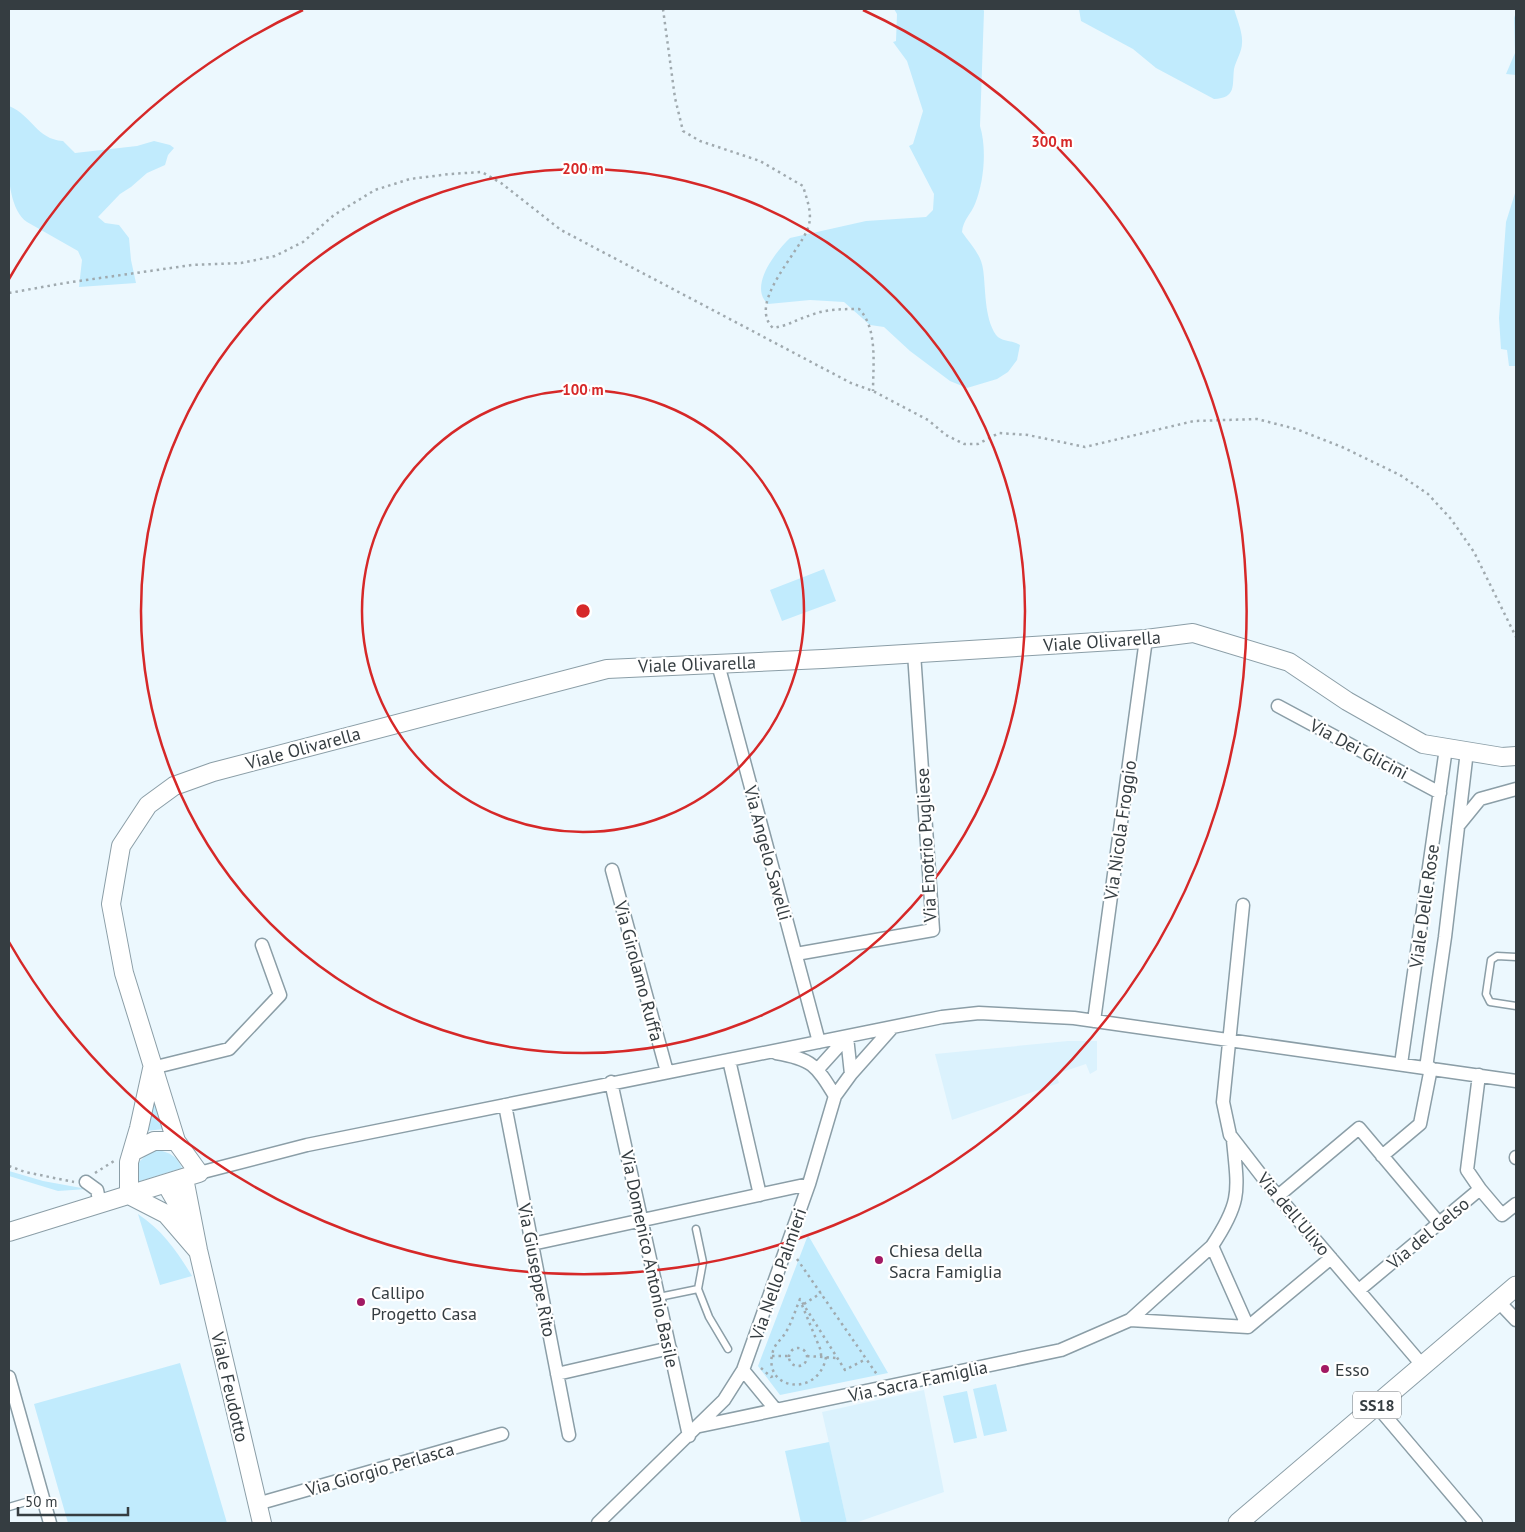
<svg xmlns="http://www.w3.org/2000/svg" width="1525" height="1532" font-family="'PT Sans',sans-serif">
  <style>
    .built { fill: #dbf2fd }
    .green { fill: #c1ebfd }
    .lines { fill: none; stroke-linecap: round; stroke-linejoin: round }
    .lane-casing { stroke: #8b9ea7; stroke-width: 9 }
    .street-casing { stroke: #8b9ea7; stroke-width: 15 }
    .secondary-casing { stroke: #8b9ea7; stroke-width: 20 }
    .primary-casing { stroke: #8b9ea7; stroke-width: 21 }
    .path { stroke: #a0aaaf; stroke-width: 2.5; stroke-dasharray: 2.5 4; stroke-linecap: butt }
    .lane { stroke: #fff; stroke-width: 6 }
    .street { stroke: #fff; stroke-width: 12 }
    .secondary { stroke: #fff; stroke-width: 18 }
    .primary { stroke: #fff; stroke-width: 19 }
    .ring { fill: none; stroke: #d62828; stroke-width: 2.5 }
    .poi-dot { fill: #a21963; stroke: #fff; stroke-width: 2 }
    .labels { text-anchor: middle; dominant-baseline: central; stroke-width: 4.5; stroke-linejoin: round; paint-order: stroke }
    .shield { fill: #fff; stroke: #72777a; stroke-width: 1 }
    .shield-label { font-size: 16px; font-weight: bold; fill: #353d41 }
    .street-label { font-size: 18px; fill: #353d41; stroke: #fff }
    .poi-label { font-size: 18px; fill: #353d41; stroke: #fff; text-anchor: start }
    .centre { fill: #d62828; stroke: #fff; stroke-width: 2.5 }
    .ring-label { font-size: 15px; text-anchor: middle; font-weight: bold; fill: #d62828; stroke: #fff; stroke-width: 4.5; stroke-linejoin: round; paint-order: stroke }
  </style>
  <rect width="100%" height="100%" fill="#ecf8fe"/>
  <path class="built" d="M1068,1041H1097V1070L1090,1074L1086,1064L1056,1074L1059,1083L952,1120L935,1054Z
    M924,1390L944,1492L855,1523H847L822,1412Z"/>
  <path class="green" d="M894,9H983L984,11L980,126C987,149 984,182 975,204C971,214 963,220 962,232C970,244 981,254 983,269C986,289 984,317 996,335C1001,342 1013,340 1020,345L1017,360L1008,372L997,379L967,388L950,381L910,351L884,327L870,325L844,302L810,300L768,304C748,287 776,251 790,238L866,221L926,217L933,210L934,194L909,146L913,144L923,111L907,61L893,42L896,41L897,14Z
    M1079,9H1234C1237,19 1243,33 1242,43C1242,52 1236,60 1234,69C1232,85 1237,98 1214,99L1156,68L1133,49L1081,21Z
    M1516,12V75L1506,74L1515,53L1514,18Z
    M9,106C33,116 36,139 63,141L75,153L137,146L154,141L170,145L174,148L168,155L165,165L147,173L131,187L120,194L98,217L105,223L119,225L129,238L131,260L136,283L79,287L82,260L78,251L27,222C1,204 9,135 9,106Z
    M1516,190V366H1509L1507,350L1501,349L1499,318L1506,222Z
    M824,569L836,601L782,621L770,590Z
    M152,1087L165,1129L145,1131Z
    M159,1150C170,1153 177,1156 182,1168L137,1182L136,1165L149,1152Z
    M9,1171L43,1181L87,1189L58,1191L9,1176Z
    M138,1214C162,1230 177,1251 192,1276L160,1285Z
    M808,1235L888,1373L780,1395L758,1366Z
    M180,1363L227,1523H68L34,1404Z
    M996,1384L1007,1431L984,1436L973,1389Z
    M967,1391L977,1438L954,1443L943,1396Z
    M829,1442L847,1523H801L785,1451Z"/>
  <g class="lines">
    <g class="lane-casing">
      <path id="lane" d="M1516,957L1497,956L1491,960L1486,994L1490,1002L1516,1006
        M696,1229L703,1262L698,1289
        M659,1297L698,1289L709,1317L728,1349
        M9,1507L43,1497"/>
    </g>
    <g class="street-casing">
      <path id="street" d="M718,664L819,1042
        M1278,706L1440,793
        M1458,826L1480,799L1516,789
        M612,870L667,1072
        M1243,905L1223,1102L1230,1135L1271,1188L1423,1366
        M796,954L933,930L914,653
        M1094,1021L1146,639
        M776,1053C812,1059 816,1065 835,1096
        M729,1060L760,1195
        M1401,1064L1446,748
        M152,1068L229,1049L280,995L262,945
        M1426,1068L1445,937L1467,751
        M818,1069L847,1037L851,1074
        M1479,1075L1467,1170L1480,1189
        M611,1082L689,1436
        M505,1105L569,1435
        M1382,1156L1420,1124L1431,1068
        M1516,1157V1158
        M199,1173L307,1145L942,1017L979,1013L1074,1018L1516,1081
        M86,1182L97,1190L100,1204
        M1278,1196L1359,1128L1439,1223
        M532,1244L809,1184
        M1212,1246C1242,1201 1238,1191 1233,1140
        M1359,1290L1480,1189L1502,1215L1516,1204
        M1498,1301L1516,1320
        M1248,1327L1331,1258
        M743,1370L776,1410
        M557,1374L670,1348
        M9,1377L50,1523
        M1376,1405L1476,1523
        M700,1426L1061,1350L1130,1320L1248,1327L1212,1246L1130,1320
        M257,1504L502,1434
        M598,1523L724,1400L743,1370L809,1184L835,1096L851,1074L891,1029"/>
    </g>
    <g class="secondary-casing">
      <path id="secondary" d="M152,1069L139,1128L129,1162V1195L166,1214L197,1250
        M132,1152L154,1141H176
        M184,1178L198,1250L262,1523
        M166,1184L187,1220
        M9,1232L199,1173L176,1141L124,973L111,904L121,846L148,805L174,786L213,772L607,669L823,659L1146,639L1193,633L1289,662L1347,701L1423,744L1502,757L1516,756"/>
    </g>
    <g class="primary-casing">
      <path id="primary" d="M1238,1523L1516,1286"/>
    </g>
    <path class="path" d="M663,9L675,98L683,131L700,141L760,161L803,186C807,200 813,214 808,228C799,253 747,303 773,328C790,325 795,320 811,315C826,309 842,309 859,309C878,328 873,366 873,391
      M9,293L65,283L192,265L241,263L275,256L303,242L334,215L375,190L410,179L450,174L482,172L501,183L561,230L851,383L873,391L928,420L946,435L964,444H978L999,433L1028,435L1085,447L1194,421L1257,419L1296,429L1342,447L1400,475L1428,494L1451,519L1474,552L1516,637
      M9,1166L25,1172L74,1182
      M95,1173L114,1161
      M797,1259L878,1376
      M804,1304L821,1293
      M802,1305L821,1351V1357
      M789 1357a9 9 0 1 1 18 0a9 9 0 1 1-18 0Z
      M772,1356H789
      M807,1356L837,1358
      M826,1357C819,1398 761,1391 773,1351C775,1344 780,1341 784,1335C791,1325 795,1311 800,1299L845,1370L866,1359
      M761,1368L771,1377L775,1375"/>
    <use href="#lane" class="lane"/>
    <use href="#street" class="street"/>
    <use href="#secondary" class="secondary"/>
    <use href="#primary" class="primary"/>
  </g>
  <g class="ring">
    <circle cx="583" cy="611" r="221"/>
    <circle cx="583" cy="611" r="442"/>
    <path d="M9 279A663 663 0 0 1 303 10M863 10A663 663 0 1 1 9 942"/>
  </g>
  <g class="poi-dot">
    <circle cx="879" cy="1260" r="5"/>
    <circle cx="361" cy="1302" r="5"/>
    <circle cx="1325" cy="1369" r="5"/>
  </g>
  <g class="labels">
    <rect class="shield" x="1353" y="1391.5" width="48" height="27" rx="4"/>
    <g class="shield-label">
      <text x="1377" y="1405">SS18</text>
    </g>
    <g class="street-label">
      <text transform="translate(1102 641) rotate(-4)">Viale Olivarella</text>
      <text transform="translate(697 664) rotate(-2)">Viale Olivarella</text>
      <text transform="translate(303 748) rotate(-15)">Viale Olivarella</text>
      <text transform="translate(1359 749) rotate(28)">Via Dei Glicini</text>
      <text transform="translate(1120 830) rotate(-82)">Via Nicola Froggio</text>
      <text transform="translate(926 845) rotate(-93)">Via Enotrio Pugliese</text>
      <text transform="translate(768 853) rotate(75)">Via Angelo Savelli</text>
      <text transform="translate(1424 906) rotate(-82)">Viale Delle Rose</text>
      <text transform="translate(639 971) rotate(75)">Via Girolamo Ruffa</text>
      <text transform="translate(1294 1214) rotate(50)">Via dell'Ulivo</text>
      <text transform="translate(1428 1233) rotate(-40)">Via del Gelso</text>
      <text transform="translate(650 1259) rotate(78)">Via Domenico Antonio Basile</text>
      <text transform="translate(537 1270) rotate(79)">Via Giuseppe Rito</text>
      <text transform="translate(778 1274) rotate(-71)">Via Nello Palmieri</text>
      <text transform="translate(918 1381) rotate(-12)">Via Sacra Famiglia</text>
      <text transform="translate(230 1387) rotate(77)">Viale Feudotto</text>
      <text transform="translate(380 1469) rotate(-16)">Via Giorgio Perlasca</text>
    </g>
    <g class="poi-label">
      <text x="889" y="1250">Chiesa della<tspan x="889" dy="21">Sacra Famiglia</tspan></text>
      <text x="371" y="1292">Callipo<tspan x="371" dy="21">Progetto Casa</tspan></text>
      <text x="1335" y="1369">Esso</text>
    </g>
  </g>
  <circle cx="583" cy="611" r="8" class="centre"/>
  <g class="ring-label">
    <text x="1052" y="147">300 m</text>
    <text x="583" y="174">200 m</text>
    <text x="583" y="395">100 m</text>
  </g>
  <rect width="1525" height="1532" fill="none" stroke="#353d41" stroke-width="20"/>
  <path d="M18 1507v8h110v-8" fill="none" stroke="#353d41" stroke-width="2.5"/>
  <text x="25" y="1507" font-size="15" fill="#353d41" stroke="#ffffff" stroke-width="4" paint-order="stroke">50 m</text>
</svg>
